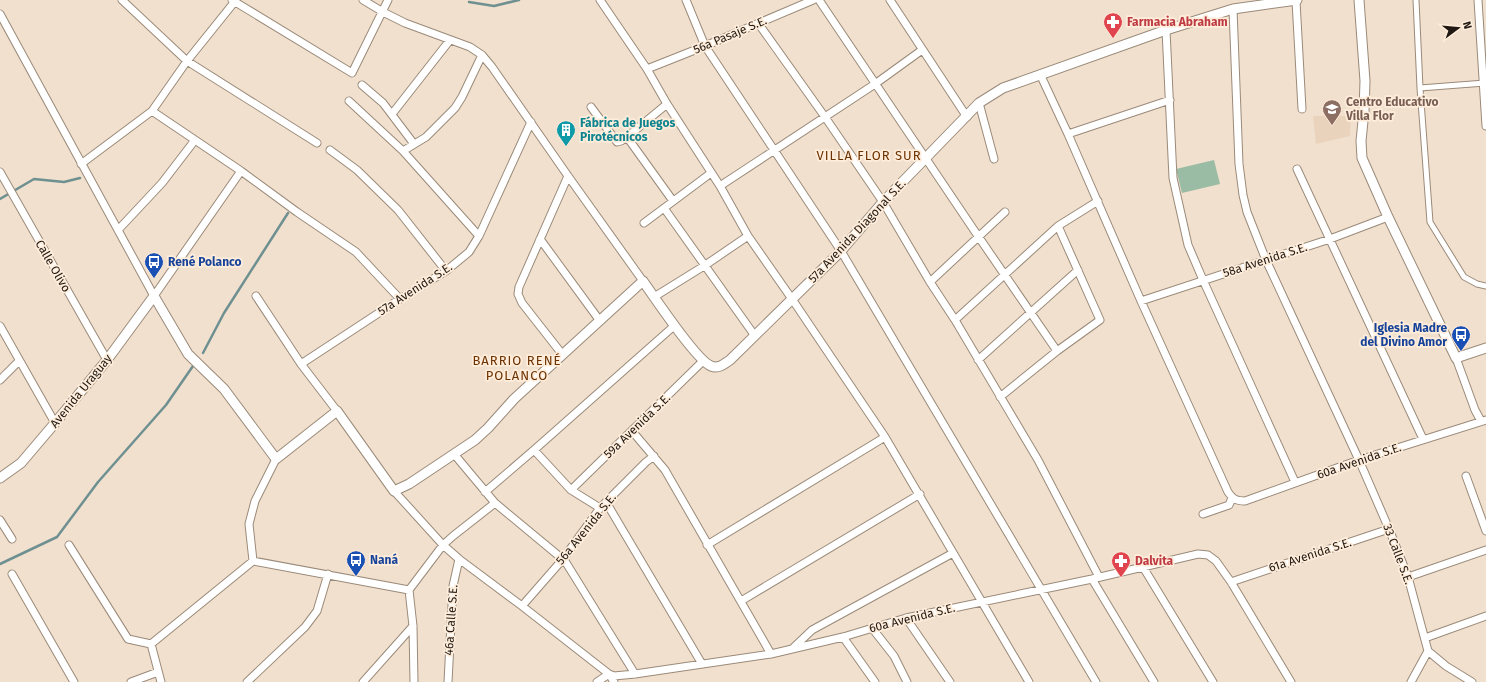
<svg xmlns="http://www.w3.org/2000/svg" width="1486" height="682" font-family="'Fira Sans',sans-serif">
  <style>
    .built { fill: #ead3bc }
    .pitch { fill: #9abba4 }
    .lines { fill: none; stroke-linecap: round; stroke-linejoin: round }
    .stream { stroke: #6e9091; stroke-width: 2.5 }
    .pedestrian-casing { stroke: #9a8a79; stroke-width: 7 }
    .minor-casing { stroke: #9a8a79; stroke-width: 9 }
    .tertiary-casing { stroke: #9a8a79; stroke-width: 11 }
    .pedestrian { stroke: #fff; stroke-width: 5 }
    .minor { stroke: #fff; stroke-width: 7 }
    .tertiary { stroke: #fff; stroke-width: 9 }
    .labels { text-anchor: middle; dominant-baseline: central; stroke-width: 3.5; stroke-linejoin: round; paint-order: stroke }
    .health-label { font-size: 12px; font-weight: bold; fill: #be3a42; stroke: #ffeddb; text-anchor: start }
    .street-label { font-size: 12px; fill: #1f1812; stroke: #ffeddb }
    .education-label { font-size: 12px; font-weight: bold; fill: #785e54; stroke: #ffeddb; text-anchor: start }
    .culture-label { font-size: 12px; font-weight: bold; fill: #0d838f; stroke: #ffeddb; text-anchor: start }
    .transit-label { font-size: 12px; font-weight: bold; fill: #164399; stroke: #ffeddb; text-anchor: start }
    .neighbourhood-label { font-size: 13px; letter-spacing: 1px; fill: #6d3201; stroke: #ffeddb }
  </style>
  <rect width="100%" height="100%" fill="#f2e0ce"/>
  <path class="built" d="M1313,116H1351L1350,136L1316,144Z"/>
  <path class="pitch" d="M1214,160L1220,184L1182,193L1176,169Z"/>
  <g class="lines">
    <path class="stream" d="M469,2L494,6L519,0
      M0,199L34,179L64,182L80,178
      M203,353L224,313L288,213
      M0,564L57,537L98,482L166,405L193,366"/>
    <g class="pedestrian-casing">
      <path id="pedestrian" d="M1416,0L1420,88L1430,222L1464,277L1477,284L1486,286
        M1420,88L1485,83"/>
    </g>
    <g class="minor-casing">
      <path id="minor" d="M122,0L187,61L317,143
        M232,0L352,73L388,0
        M363,0L383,12L405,23L470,47L482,55L492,67L568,176L643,281
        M600,0L647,69L667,104L720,186L748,236L792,299L885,437L1029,682
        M686,0L705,46L841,251L1096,682
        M819,0L978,236L1057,351
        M890,0L967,117
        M1478,0L1486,126
        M1296,1L1302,109
        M1233,9L1239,164L1243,195L1247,212L1266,260L1359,460L1389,529L1408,577L1428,651
        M0,14L154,296L241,171
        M758,23L825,117L883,202L930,282L955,320L1038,460L1099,577
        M1166,30L1173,178L1188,245L1203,280L1295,482
        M647,69L705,46L813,0
        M1040,74L1068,134L1141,301L1228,492C1233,499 1236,501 1245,501L1359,460L1486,420
        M362,85L383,103L414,144
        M349,101L403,151L479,236
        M979,103L994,159
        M591,107L617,142L621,141L627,137L667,104
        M152,111L241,171L297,212L356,252L400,299
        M392,114L450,40
        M1068,134L1170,100
        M627,137L673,201
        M330,150L357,170L398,210L446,271
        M403,151L426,137L455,108L462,97L482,55
        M81,164L152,111L187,61L236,0
        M1297,169L1423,439
        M0,172L107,360
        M720,186L875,84L922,50
        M664,208L755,336
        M644,223L711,173
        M118,230L162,183L195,140
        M540,239L600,321
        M930,282L1005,212
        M256,296L301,364L337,411
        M654,297L704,266L748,236
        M1141,301L1330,239L1388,217
        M955,320L1058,226L1098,201
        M0,326L55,423
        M562,354L522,303L518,294L519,287L568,176
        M1456,358L1475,410L1481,421
        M978,360L1078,270
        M301,364L400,299L446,271L469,252L479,236L531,122
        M0,380L19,361
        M1000,397L1057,351L1100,320L1058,226
        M632,431L665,470L771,654
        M534,450L571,490L600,508
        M454,454L495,503L565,561L635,674
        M1466,476L1486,531
        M571,490L703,361
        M394,491L443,545L459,559L522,606L609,674L614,682
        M485,492L534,450L674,326
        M606,502L702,664
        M1203,514L1229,505L1232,498
        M0,520L12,539
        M69,545L128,639L151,644L253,561L409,590
        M707,545L885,437
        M253,561L249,524L255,501L276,459
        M1143,567L1213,682
        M12,574L74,682
        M1408,577L1486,550
        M1092,579L1154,682
        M1231,582L1389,529
        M741,601L920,494
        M522,606L563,559L600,508L646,462L654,456
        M906,618L950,682
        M872,628L894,656L907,682
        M843,637L875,682
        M1425,638L1486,616
        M151,644L161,682
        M792,649L812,630L953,553
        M1428,651L1446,666L1472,682
        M131,682L158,672
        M247,682L305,627L317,611L328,574
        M363,682L413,626
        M414,682L413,626L409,590L443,545L453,536L495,503
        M448,682L453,586L459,559
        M597,682L609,674L614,676L635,674L771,654L843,637L906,618L1092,579L1198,554L1208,555L1216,561L1231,582L1291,682
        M1411,682L1428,651"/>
    </g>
    <g class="tertiary-casing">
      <path id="tertiary" d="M1359,0L1365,81L1364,111L1361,141L1362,158L1388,217L1456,358L1486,348
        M0,478L21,463L55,423L107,360L154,296L188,354L224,389L276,459L337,411L394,491L409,484L475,440L488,428L514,399L643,281C654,297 697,361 711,366C719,369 724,364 730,360L841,251L883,202L979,103L1003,88L1166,30L1233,9L1297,0"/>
    </g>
    <use href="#pedestrian" class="pedestrian"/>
    <use href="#minor" class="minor"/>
    <use href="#tertiary" class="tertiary"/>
  </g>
  <defs>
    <g id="pharmacy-pin" transform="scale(1)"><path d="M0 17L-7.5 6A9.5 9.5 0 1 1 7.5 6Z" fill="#e0444e" stroke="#ffeddb"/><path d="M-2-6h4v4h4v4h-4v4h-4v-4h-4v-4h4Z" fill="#fff"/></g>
    <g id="school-pin" transform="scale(1)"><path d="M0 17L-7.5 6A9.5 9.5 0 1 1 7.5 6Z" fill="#8d6e63" stroke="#ffeddb"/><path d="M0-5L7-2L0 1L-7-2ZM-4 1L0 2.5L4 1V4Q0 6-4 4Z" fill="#fff"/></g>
    <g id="building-pin" transform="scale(1)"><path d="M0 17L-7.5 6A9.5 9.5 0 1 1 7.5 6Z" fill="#0f9aa8" stroke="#ffeddb"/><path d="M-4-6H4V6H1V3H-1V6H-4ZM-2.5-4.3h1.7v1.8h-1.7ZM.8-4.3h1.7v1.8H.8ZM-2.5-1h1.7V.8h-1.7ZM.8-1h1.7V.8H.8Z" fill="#fff"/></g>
    <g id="bus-pin" transform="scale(1)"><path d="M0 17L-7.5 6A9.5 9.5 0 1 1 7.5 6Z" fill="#1a4fb4" stroke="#ffeddb"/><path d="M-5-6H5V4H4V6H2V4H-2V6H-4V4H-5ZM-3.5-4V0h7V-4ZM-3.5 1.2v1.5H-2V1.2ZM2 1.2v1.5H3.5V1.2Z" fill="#fff"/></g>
  </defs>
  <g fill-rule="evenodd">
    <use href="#pharmacy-pin" x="1113" y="22"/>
    <use href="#school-pin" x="1332" y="109"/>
    <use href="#building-pin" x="566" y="130"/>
    <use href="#bus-pin" x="154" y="262"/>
    <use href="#bus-pin" x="1461" y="335"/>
    <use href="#bus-pin" x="356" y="560"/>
    <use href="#pharmacy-pin" x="1121" y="561"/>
  </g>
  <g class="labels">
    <g class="health-label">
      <text x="1127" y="22">Farmacia Abraham</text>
      <text x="1135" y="561">Dalvita</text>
    </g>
    <g class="street-label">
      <text transform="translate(730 35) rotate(-23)">56a Pasaje S.E.</text>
      <text transform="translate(857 231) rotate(-47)">57a Avenida Diagonal S.E.</text>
      <text transform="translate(1265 260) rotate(-18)">58a Avenida S.E.</text>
      <text transform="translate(53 266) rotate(60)">Calle Olivo</text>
      <text transform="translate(415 289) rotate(-33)">57a Avenida S.E.</text>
      <text transform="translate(81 391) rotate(-51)">Avenida Uraguay</text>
      <text transform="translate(637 426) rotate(-44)">59a Avenida S.E.</text>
      <text transform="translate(1359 461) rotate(-19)">60a Avenida S.E.</text>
      <text transform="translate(586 529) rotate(-51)">56a Avenida S.E.</text>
      <text transform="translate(1398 554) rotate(69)">33 Calle S.E.</text>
      <text transform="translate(1310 555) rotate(-18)">61a Avenida S.E.</text>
      <text transform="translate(912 618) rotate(-14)">60a Avenida S.E.</text>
      <text transform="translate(451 620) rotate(-86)">46a Calle S.E.</text>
    </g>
    <g class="education-label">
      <text x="1346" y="102">Centro Educativo<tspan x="1346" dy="14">Villa Flor</tspan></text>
    </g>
    <g class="culture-label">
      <text x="580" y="123">Fábrica de Juegos<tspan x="580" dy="14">Pirotécnicos</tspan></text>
    </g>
    <g class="transit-label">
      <text x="168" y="262">René Polanco</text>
      <text x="1447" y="328" text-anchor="end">Iglesia Madre<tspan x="1447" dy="14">del Divino Amor</tspan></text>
      <text x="370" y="560">Naná</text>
    </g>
    <g class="neighbourhood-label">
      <text x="869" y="155">VILLA FLOR SUR</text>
      <text x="517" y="360">BARRIO RENÉ<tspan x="517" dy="15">POLANCO</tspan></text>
    </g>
  </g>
  <g transform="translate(1458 28) rotate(74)" stroke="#ffeddb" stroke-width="3" paint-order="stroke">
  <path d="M0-3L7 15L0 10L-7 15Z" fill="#1f1812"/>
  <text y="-6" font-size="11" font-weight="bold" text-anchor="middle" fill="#1f1812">N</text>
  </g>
</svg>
